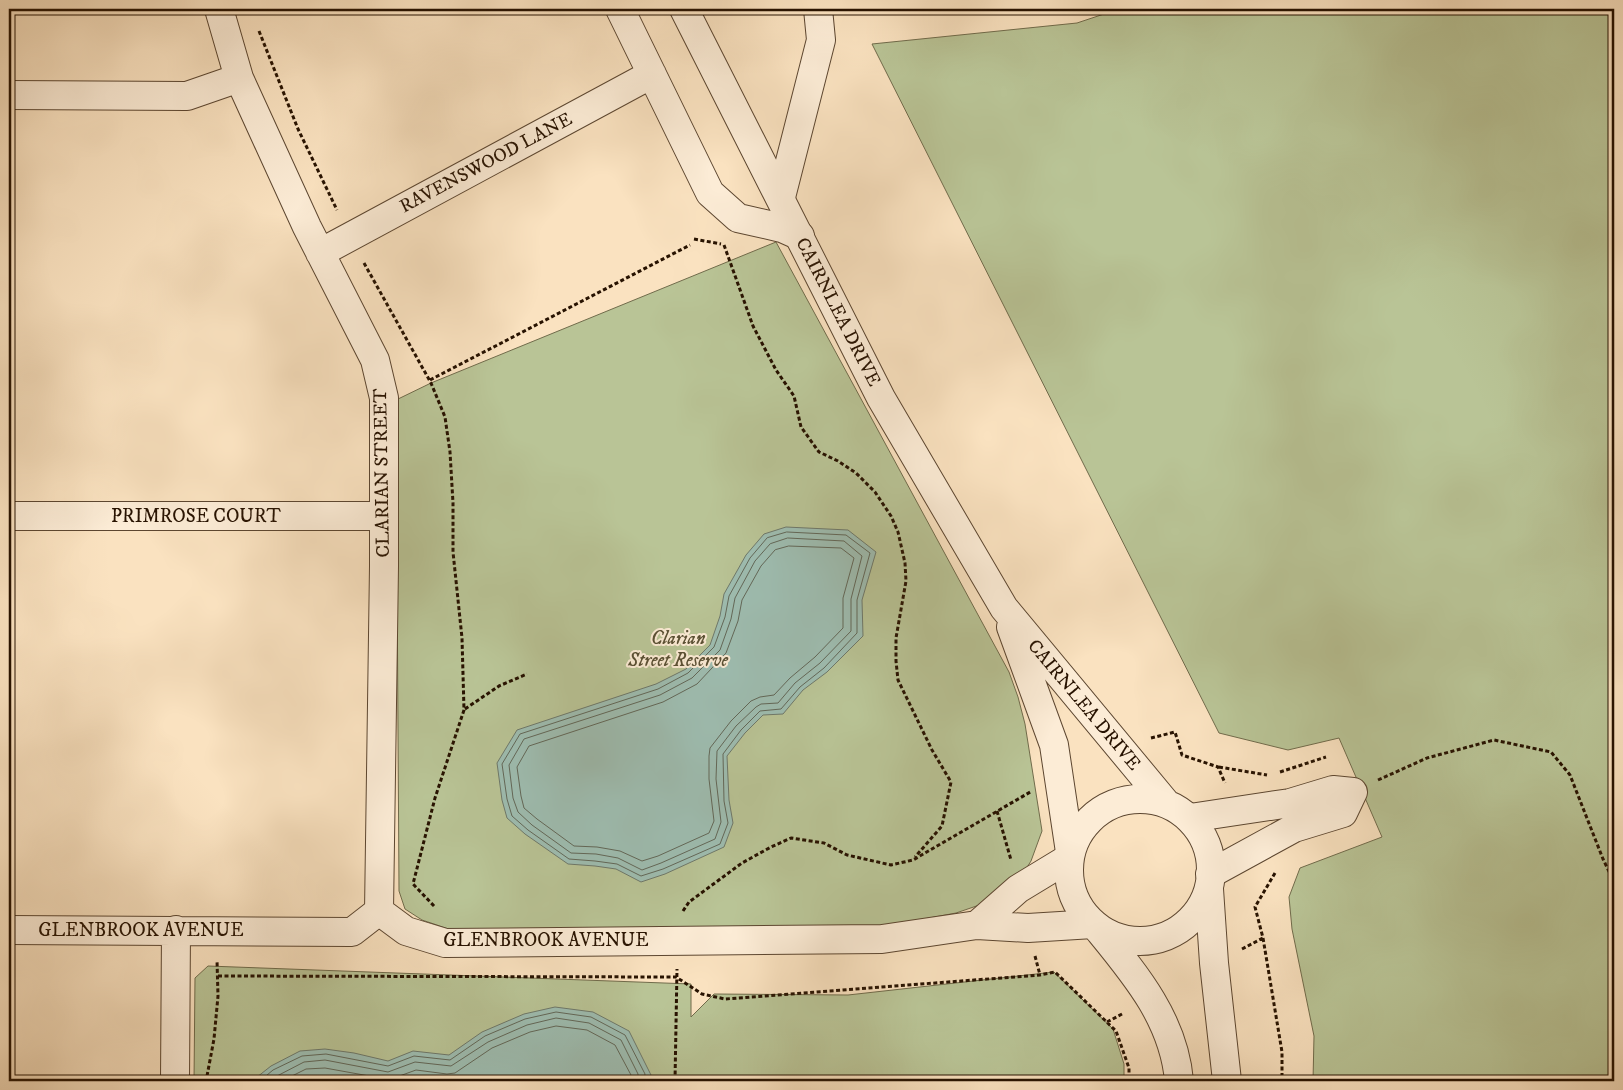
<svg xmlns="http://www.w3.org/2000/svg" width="1623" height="1090" font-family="'IM FELL DW Pica',serif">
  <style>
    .green { fill: #b9c496; stroke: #706b4b }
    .water { fill: #9ebeb2; stroke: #6e796b }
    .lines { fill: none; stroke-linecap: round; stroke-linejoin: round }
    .shore { stroke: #626859; stroke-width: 1 }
    .minor-casing { stroke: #5c4630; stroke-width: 30 }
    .tertiary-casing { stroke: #5c4630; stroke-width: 30 }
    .path { stroke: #271200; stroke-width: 3; stroke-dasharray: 4 2.5; stroke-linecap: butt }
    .minor { stroke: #fcecd6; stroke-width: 28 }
    .tertiary { stroke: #fcecd6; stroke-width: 28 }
    .labels { text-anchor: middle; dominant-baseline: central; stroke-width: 4; stroke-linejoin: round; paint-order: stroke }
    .street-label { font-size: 19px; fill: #271200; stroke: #fcecd6 }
    .park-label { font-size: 19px; font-style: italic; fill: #5a5034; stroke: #fcecd6 }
  </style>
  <rect width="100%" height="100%" fill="#fae2c0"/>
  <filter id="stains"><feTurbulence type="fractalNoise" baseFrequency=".004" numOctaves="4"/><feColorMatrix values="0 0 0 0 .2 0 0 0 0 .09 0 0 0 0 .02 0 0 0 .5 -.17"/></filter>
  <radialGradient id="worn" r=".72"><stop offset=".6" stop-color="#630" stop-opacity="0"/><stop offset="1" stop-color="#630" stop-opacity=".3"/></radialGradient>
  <path class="green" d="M1119,9H1614V1081H1313L1314,1036L1292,929L1289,897L1300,868L1382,837L1339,738L1288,750L1219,733L872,44L1077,23Z
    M776,242L1009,672L1018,697L1025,724L1042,831L1031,861L1019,880L994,900L956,913L886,926L812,933L449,929L422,920L405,909L399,891L396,400L431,383Z
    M208,966L691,984V1017L714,994L848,995L1054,972L1113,1029L1124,1064V1081H194L195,978Z"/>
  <path class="water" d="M786,527L848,530L876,552L862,600L863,636L827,672L803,690L783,714L763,715L745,733L727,756L729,800L733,823L724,847L665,874L641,882L616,869L595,866L568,864L525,834L507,818L502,800L497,763L517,730L656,684L686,669L710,645L720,616L724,594L746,555L764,534Z
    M555,1007L593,1012L629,1031L651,1075L649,1081H252L271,1066L300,1051L325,1049L354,1053L388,1061L413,1051L449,1055L482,1032L524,1014Z"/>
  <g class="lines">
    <path class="shore" d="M787,532L846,535L870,553L857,600V633L824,668L800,687L781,709L760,711L741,730L723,754L724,801L728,823L720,844L663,869L641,876L617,864L595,861L569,859L528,830L512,816L507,799L502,764L520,734L658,689L688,673L714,647L725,617L729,596L750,558L767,538Z
      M788,538L844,541L862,556L851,599V631L820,663L795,683L778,703L761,704L756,707L736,726L717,751L716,779L721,822L715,839L661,863L642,870L618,858L596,854L571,853L532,825L518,812L513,798L509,765L524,739L660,695L692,678L720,650L731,619L735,598L755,561L770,544Z
      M789,546L841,548L854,558L843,598V628L815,657L790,678L774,695L760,697L751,701L731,721L710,748L709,756V779L714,821L709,833L658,856L642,861L620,851L597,847L574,846L537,819L524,808L521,796L517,767L529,746L663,702L697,684L726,653L738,621L742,600L761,566L775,550Z
      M260,1081L273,1070L302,1056L326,1054L388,1066L414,1056L450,1060L485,1036L525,1019L556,1012L591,1017L625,1035L645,1074L644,1081
      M270,1081L277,1076L304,1062L325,1060L388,1072L415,1062L451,1066L488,1042L527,1025L556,1018L589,1023L621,1040L638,1074V1081
      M282,1081L306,1069L325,1068L386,1079L394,1078L416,1070L447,1074L455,1073L492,1048L530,1032L556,1026L587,1030L615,1045L631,1075L630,1081"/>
    <g class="minor-casing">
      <path id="minor" d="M219,9L239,78L307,227L375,360L384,398V566L379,911
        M620,9L710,193L738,218L782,228L800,236
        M9,95L187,96L239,78
        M781,197L821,40L818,9
        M320,253L652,74
        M9,516H384
        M1190,818L1290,803L1333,790L1353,792L1343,813L1294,828L1210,874
        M977,925L1018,889L1069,858
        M9,930L352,932L379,911L406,931L445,943L882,939L977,925L1028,928L1093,924
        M175,1081L176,930"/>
    </g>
    <g class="tertiary-casing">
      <path id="tertiary" d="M684,9L881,398L1004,608L1165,802
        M1011,627L1054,745L1070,852
        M1069 870a71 71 0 1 1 142 0a71 71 0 1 1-142 0Z
        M1209,889L1214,963L1227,1081
        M1098,929C1135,974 1174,1020 1179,1081"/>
    </g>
    <path class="path" d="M259,31L298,129L337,210
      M694,239L721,244
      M724,245L753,326L776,370L794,396L801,427L819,452L838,461L856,473L875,492L891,516L898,532L905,563L906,581L896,638V661L898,680L932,750L951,782L942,826L915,857
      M364,263L431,383L445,417L450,452L453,503V552L462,638L464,710L435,798L413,884L435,907
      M430,380L690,245
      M465,709L499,686L527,674
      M1151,738L1175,732L1182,755L1218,767L1225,783
      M1219,767L1267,775
      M1280,772L1326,757
      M1378,780L1427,758L1494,740L1551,752L1570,775L1603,859L1614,882
      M997,811L1011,860
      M1275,873L1255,907L1263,938L1282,1052V1081
      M683,911L689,902L742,863L771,847L791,838L824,843L847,855L891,865L913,860L1032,791
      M1242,949L1263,938
      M1035,956L1040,975
      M218,976L676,977L702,994L725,999L1040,975L1055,972L1116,1031L1129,1068V1081
      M1107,1022L1124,1013
      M207,1076L214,1039L218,996L217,960
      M675,1081L677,969"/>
    <use href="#minor" class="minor"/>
    <use href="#tertiary" class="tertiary"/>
  </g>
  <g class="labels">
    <g class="street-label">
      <text transform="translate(486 163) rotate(-28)">RAVENSWOOD LANE</text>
      <text transform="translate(838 312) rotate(63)">CAIRNLEA DRIVE</text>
      <text transform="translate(382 473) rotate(-91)">CLARIAN STREET</text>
      <text x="196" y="516">PRIMROSE COURT</text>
      <text transform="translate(1084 705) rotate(50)">CAIRNLEA DRIVE</text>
      <text x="141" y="930">GLENBROOK AVENUE</text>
      <text x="546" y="940">GLENBROOK AVENUE</text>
    </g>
    <g class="park-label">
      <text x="678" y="638">Clarian<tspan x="678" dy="22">Street Reserve</tspan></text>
    </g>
  </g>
  <rect width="1623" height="1090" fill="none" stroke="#fae2c0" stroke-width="30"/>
  <rect x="10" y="10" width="1603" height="1070" fill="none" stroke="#271200" stroke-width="2.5"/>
  <rect x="15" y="15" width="1593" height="1060" fill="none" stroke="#271200"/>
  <rect width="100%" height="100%" filter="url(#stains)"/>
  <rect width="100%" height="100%" fill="url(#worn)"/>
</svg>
